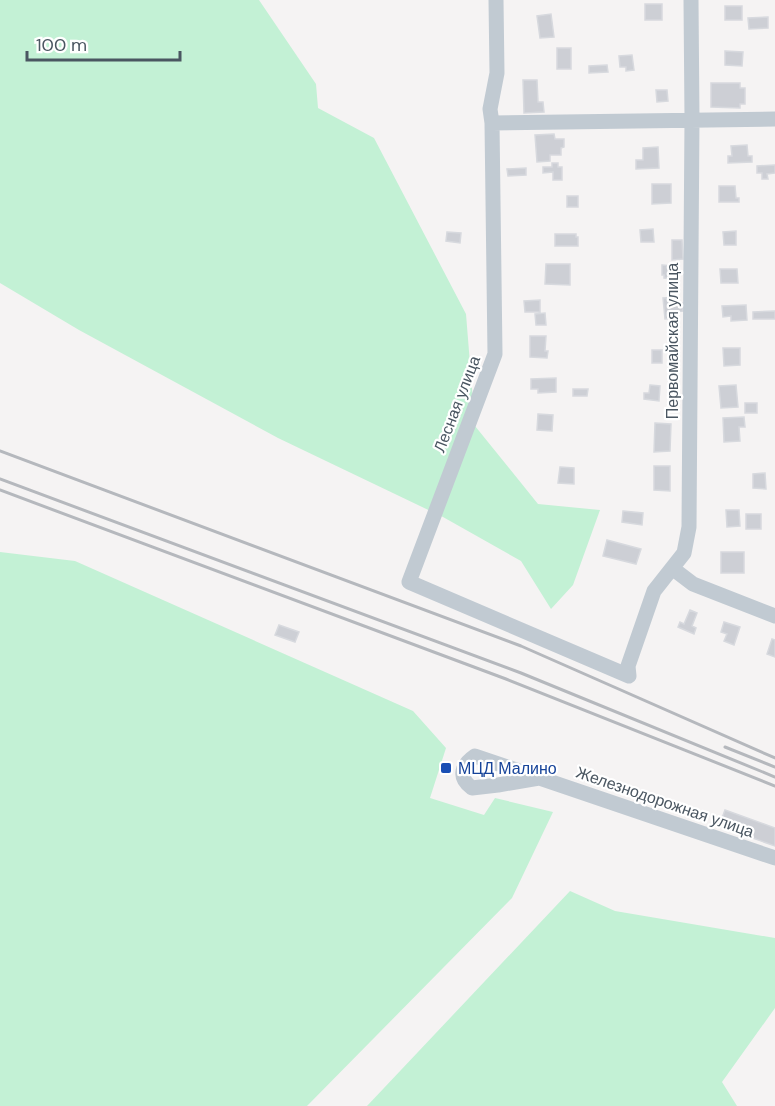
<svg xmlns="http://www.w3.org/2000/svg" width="775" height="1106" font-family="'DM Sans',sans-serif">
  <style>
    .green { fill: #c3f1d5 }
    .building { fill: #cdcfd5; stroke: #d7d9de; stroke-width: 1.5 }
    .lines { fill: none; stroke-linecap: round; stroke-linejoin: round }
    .minor { stroke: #c1cad2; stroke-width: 15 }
    .rail { stroke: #b5b8bd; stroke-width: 3 }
    .transit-dot { fill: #1a4fb4; stroke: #fff; stroke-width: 2 }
    .labels { text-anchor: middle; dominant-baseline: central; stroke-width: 4.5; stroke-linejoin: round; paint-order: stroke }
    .street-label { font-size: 16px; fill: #4a5661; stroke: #fff }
    .transit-label { font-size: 16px; fill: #164399; stroke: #fff; text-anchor: start }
  </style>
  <rect width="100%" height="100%" fill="#f5f3f3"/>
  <path class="green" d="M0,0H259L316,84L318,108L374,138L466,314L475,426L538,504L600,510L573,585L551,609L521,561L443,517L278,438L79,330L0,283Z
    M0,552L75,561L413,711L446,748L430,798L484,815L495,798L553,812L512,898L307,1106H0Z
    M570,891L615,911L775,938V1008L722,1082L737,1106H367Z"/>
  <path class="building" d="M645,4H662V20H645Z
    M725,6H742V20H725Z
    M551,14L554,37L540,38L537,16Z
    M768,17V28L749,29L748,18Z
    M557,48H571V69H557Z
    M725,51L743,52L742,66L725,65Z
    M632,55L634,70L626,71V67H620L619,56Z
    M607,65L608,72L589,73V66Z
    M523,80H537L538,102H543L544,112L524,113Z
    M711,83H740V88H745V104H740V108L711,107Z
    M656,90H667L668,101L657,102Z
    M554,134L555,139H564V147L561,148V155H550V161L537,162L535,135Z
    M747,145L748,156H752V162L728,163V156H732L731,146Z
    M658,147L659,168L636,169V160H643V148Z
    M552,163H558V167H562V180H553V172L543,173V167H552Z
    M775,165V173L767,174L768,179H762V173H757V166Z
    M526,168V175L508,176L507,169Z
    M652,184H671V203L652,204Z
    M719,186H735L736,198H739V202H719Z
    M567,196H578V207H567Z
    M653,229L654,242H641L640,230Z
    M736,231V245H724L723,232Z
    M447,232L461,233L460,243L446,241Z
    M555,234H576V237H578V246H555Z
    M672,240H682L683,259L672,260Z
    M546,264H570V285L545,284Z
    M662,265L673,266V279L664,278V275H662Z
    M720,269H737L738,283H721Z
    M676,297V303H683V311L675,312V318L665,319L663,298Z
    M540,300V312H525L524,301Z
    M746,305L747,320L731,321V316L723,317L722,306Z
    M775,311V319H753V312Z
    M545,313L546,325H536L535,314Z
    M530,336H546L545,351H548L547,358L530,357Z
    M723,348H740V365L724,366Z
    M652,350H662V363H652Z
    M556,378V392L538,393V389H531V379Z
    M650,385L660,386L659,401L644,399V393H649Z
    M736,385L738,407L721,408L719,386Z
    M573,389H588L587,396H573Z
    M745,403H757V413H745Z
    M538,414L553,415L552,431L537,430Z
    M744,417L745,427H739L740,441L724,442L723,418Z
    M655,423L671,424L670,451L654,452Z
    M654,466H670V491L654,490Z
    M560,467L574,468V484L558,483Z
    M765,473L766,489L753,488V474Z
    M726,510H739L740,526L727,527Z
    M623,511L643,513L642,525L622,522Z
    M746,514H761V529H746Z
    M607,540L641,549L636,564L603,556Z
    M721,552H744V573H721Z
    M690,610L697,613L692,626L696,628L694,634L678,627L680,622L684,624Z
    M724,622L740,627L734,645L724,641L727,634L721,632Z
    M279,625L299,632L295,642L275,635Z
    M772,639L775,640V657L767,654Z
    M725,810L775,828V846L719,826Z"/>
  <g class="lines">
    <path class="minor" d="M496,0L497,73L490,109L492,123L495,354L409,582L629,676L628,666L654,591L684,553L689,527L692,119L691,0
      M492,123L775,119
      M672,568L693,584L775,616
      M539,778L498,785L472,788C457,777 462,765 475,756L775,858"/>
    <path class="rail" d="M0,451L521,646L775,758
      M0,479L521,673L775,777
      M0,490L506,679L775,786
      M725,747L775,767"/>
  </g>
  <rect class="transit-dot" x="440" y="762" width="12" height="12" rx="3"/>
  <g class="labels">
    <g class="street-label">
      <text transform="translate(672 341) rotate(-90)">Первомайская улица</text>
      <text transform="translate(457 404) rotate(-69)">Лесная улица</text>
      <text transform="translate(665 802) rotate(19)">Железнодорожная улица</text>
    </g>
    <g class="transit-label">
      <text x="458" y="768">МЦД Малино</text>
    </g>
  </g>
  <path d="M27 51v9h153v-9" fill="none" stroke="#4a5661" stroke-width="3"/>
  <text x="36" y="51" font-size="18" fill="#4a5661" stroke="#ffffff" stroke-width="4.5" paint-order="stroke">100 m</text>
</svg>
